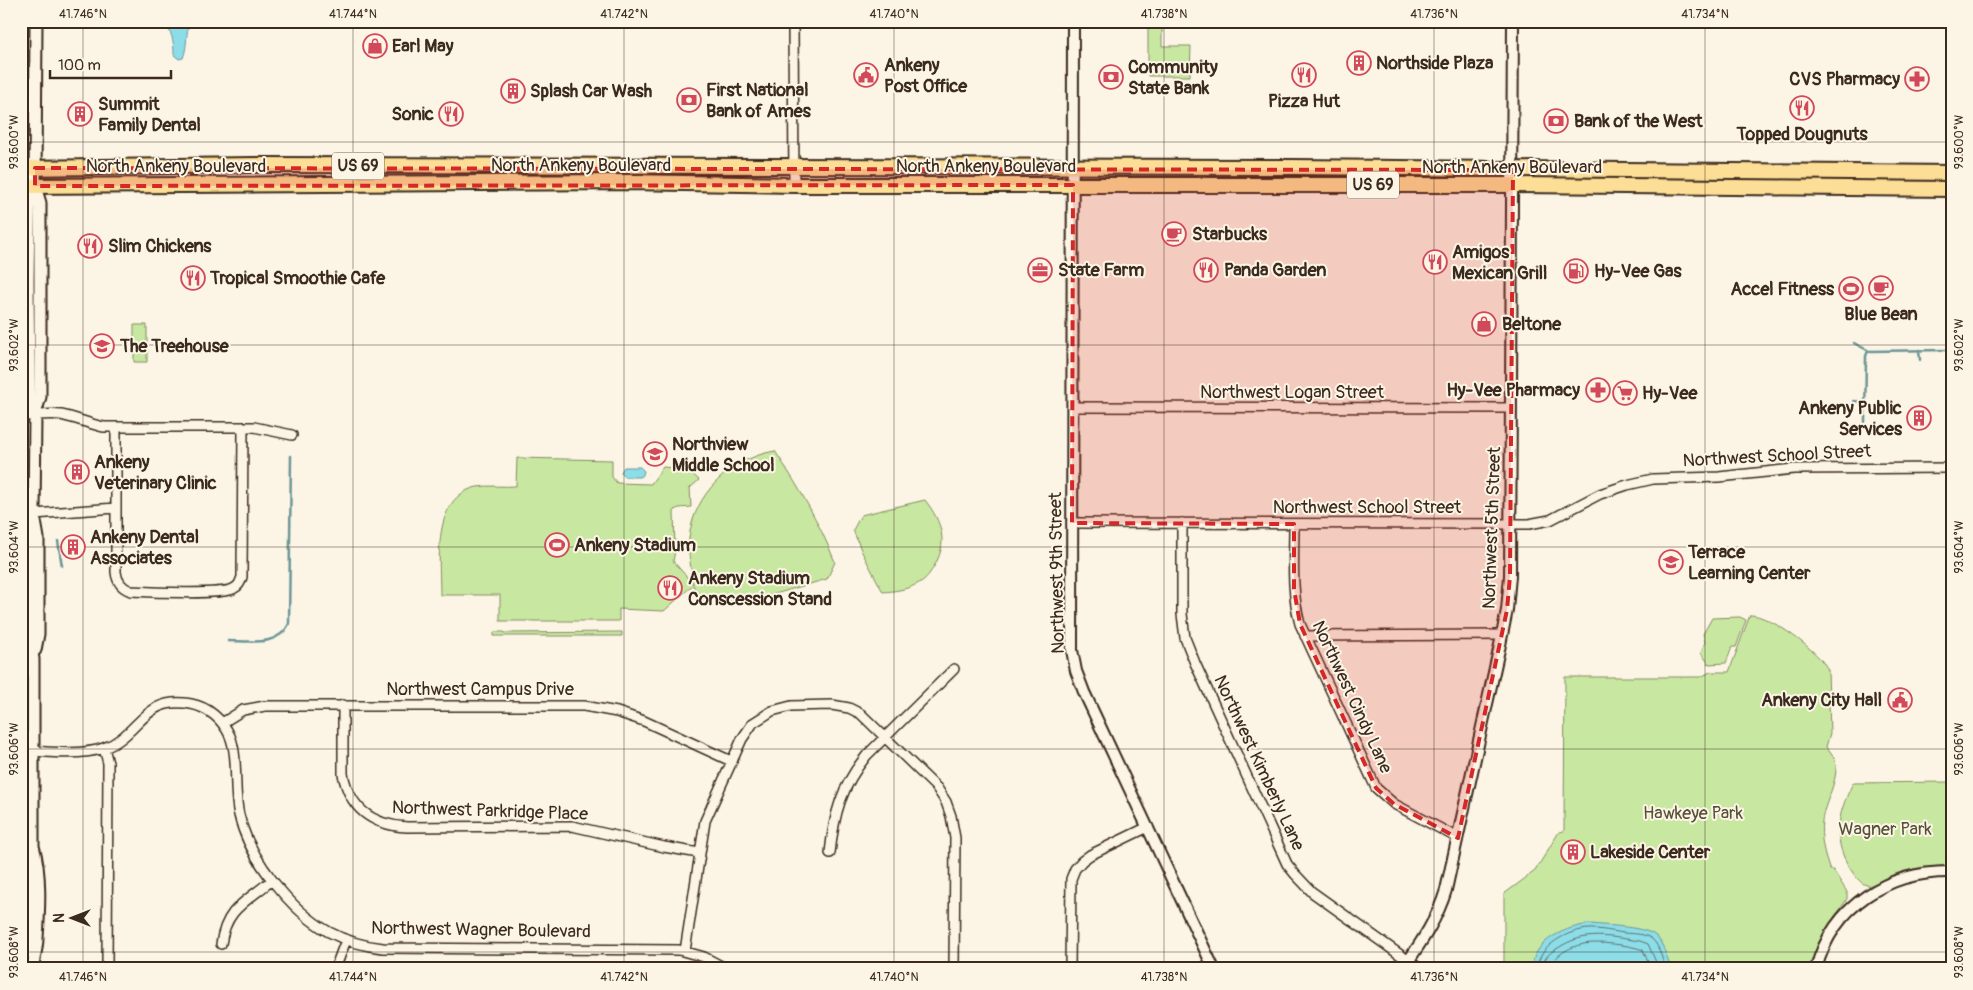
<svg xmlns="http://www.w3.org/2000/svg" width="1973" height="990" font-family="Pangolin,sans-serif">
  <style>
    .green { fill: #c8e8a1; stroke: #828960 }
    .water { fill: #8ddde8; stroke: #6c9597 }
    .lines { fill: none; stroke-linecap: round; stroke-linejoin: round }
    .shore { stroke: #5c726f; stroke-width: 1 }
    .stream { stroke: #6c9597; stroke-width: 2.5 }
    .minor-casing { stroke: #3b2a1e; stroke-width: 12 }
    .tertiary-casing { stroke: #3b2a1e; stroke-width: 14 }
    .secondary-casing { stroke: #3b2a1e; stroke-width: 15 }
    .primary-casing { stroke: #3b2a1e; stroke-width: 18 }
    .minor { stroke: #fcf5e5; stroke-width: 9 }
    .tertiary { stroke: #fcf5e5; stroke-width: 10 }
    .secondary { stroke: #fcf5e5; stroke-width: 11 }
    .primary { stroke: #fcde96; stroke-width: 14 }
    .marked { fill: #d62828; fill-opacity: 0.2; stroke: #d62828; stroke-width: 4; stroke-dasharray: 10 6; stroke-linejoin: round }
    .ticks { fill: none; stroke: #3b2a1e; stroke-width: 1; stroke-opacity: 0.45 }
    .labels { text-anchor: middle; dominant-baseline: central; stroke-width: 4; stroke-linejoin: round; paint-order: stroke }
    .shield { fill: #fcf5e5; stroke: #75675a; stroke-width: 1 }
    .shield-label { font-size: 16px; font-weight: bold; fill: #3b2a1e }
    .poi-label { font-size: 18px; font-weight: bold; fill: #3b2a1e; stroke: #fcf5e5; text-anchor: start }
    .street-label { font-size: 18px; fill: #3b2a1e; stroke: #fcf5e5 }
    .park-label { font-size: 18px; fill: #575038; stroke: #fcf5e5 }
    .neatline { fill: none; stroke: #3b2a1e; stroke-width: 2 }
    .ticks-label { font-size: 12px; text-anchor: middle; fill: #3b2a1e }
  </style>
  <rect width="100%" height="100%" fill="#fcf5e5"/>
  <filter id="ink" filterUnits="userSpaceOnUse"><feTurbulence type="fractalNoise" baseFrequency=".02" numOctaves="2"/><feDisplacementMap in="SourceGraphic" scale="10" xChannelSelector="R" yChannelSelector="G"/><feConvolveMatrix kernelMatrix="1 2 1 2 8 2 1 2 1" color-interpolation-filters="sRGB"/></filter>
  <g filter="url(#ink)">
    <path class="green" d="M1148,27L1162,28V46H1191L1190,76H1148Z
      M134,325H147V362H134Z
      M775,451C800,489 818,520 835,562L827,579L768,596L703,604L693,585L664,611L619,609V621H500V595H440C440,561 431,497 477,487C489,485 504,487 516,486L517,458L612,460V477L617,483L651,484L663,467L673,468L679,462L699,480L690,488L691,507L679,508L674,510L675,551L673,561L693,584C692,569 687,554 689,538C694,493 732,458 775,451Z
      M925,500C942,522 949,543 933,568C929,575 924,581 917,584C906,590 894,591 883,592L862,552L853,530L861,515Z
      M1750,615C1769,614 1821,653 1828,670L1830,733L1826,747C1829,751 1833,756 1835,760C1840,780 1824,802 1822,821C1820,838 1824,854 1830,870H1833L1847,892V899L1823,934L1809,969H1504V894L1535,871L1559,832L1564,831L1565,677H1701L1710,672H1729Z
      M1740,617L1746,620L1736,647H1732L1726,663L1709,664L1701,653L1705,642L1703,634L1712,618Z
      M494,632H504V633L622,632V636H494Z
      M1952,782V866C1930,866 1908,868 1888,877C1882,879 1873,887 1867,885C1861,884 1856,877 1853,873C1831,842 1837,815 1853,783Z"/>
    <path class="water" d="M163,21H190C185,34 188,46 183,58L179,59L174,55C174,42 172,31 163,21Z
      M624,467H640L644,471L643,475L639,477H624L621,472Z
      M1592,924C1607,926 1647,926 1657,937C1664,945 1667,958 1671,969H1532C1532,940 1568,926 1592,924Z"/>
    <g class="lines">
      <path class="shore" d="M1537,969C1538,948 1562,934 1581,930C1594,927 1610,931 1624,933C1633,934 1646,933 1653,940C1660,947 1662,960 1666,969
        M1543,969C1543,958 1549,953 1558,948C1585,930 1610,937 1640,941L1648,944L1659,969
        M1551,969C1552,955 1572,946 1584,944C1596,941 1631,945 1643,950L1651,969"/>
      <path class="stream" d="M1854,343L1869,351
        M1919,350L1920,360
        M1854,401L1865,402
        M1865,422L1866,356L1868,351L1949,350
        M58,541L62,566
        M228,641C249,641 278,647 289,624L291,456"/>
      <g class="minor-casing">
        <path id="minor" d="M793,21L794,185
          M1073,407L1511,408
          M21,416C35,416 48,413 61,415C76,418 89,424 104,427H254L292,435
          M116,427V572C117,582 122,588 131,591C150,592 220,595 233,589C239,586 240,583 242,577L243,427
          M34,514L116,508
          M1072,523L1529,524L1550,520L1600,494L1627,485L1653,479L1719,477L1794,469L1952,468
          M1182,523V614L1185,638L1195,663L1287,864L1295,874L1312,892L1420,969
          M1294,524C1294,557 1291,592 1300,624L1376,788L1394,804L1458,838
          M1305,636L1502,635
          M343,705V774C350,809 372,825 407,827L572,826L664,847L699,853
          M222,723L243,710L265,706H584L617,712L644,721L731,761
          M104,748L108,763L107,969
          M21,750C45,752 82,756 104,748C140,735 143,695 191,704C208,707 223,720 230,736C239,758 233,790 239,815C249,858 290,910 329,932C346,941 364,946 383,948L679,950L704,957L727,969
          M830,853C834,814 841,787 867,755L954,669
          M221,944C226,908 246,902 272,880
          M685,951L705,821L742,739L753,723L772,711L791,706L832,705L849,708L861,714L937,788L946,802L951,816L955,838L954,969
          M335,969L346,940
          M1070,969L1071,879L1075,869L1082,861L1090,855L1148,827"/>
      </g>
      <g class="tertiary-casing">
        <path id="tertiary" d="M1073,21L1072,650L1076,671L1084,692L1214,969
          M1403,969C1420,944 1437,920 1446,890L1500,645L1507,610L1510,576L1513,21
          M1816,969C1833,905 1888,871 1952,872"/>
      </g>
      <g class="secondary-casing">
        <path id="secondary" d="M35,414L40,397V203L35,186L36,21
          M35,650L38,634V538L35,521
          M33,846L28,861V941L33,955
          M33,969C33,958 37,949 37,938C39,910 41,873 33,846V659L29,634V541L34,514L35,416L29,397L28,282L29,204L35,186"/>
      </g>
      <g class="primary-casing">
        <path id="primary" d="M21,168L254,165L1293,167L1952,173
          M21,186L627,182L794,185H1513L1952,189"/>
      </g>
      <use href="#minor" class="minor"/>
      <use href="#tertiary" class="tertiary"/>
      <use href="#secondary" class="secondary"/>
      <use href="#primary" class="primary"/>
    </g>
  </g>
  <path class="marked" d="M35,168L1513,170L1510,576L1507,610L1458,838L1394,804L1376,788L1300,624L1294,589V524L1072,523L1073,185L35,186Z"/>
  <path class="ticks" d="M83,21V969M353,21V969M624,21V969M894,21V969M1164,21V969M1434,21V969M1705,21V969M21,142H1952M21,345H1952M21,547H1952M21,749H1952M21,952H1952"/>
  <defs>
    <g id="shop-ring" transform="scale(1.25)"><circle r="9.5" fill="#fcf5e5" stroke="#d1495b" stroke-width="1.5"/><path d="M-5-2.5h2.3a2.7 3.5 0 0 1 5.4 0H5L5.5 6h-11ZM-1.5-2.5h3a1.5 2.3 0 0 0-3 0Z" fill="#d1495b"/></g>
    <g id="building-ring" transform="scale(1.25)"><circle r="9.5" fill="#fcf5e5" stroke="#d1495b" stroke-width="1.5"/><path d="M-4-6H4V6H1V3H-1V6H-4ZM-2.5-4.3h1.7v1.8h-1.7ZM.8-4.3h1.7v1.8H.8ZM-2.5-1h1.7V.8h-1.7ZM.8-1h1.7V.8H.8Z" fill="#d1495b"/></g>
    <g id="civic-ring" transform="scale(1.25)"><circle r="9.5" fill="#fcf5e5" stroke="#d1495b" stroke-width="1.5"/><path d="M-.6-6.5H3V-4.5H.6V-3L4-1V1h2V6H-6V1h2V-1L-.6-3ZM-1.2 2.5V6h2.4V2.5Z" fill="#d1495b"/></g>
    <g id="restaurant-ring" transform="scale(1.25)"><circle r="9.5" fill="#fcf5e5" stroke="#d1495b" stroke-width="1.5"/><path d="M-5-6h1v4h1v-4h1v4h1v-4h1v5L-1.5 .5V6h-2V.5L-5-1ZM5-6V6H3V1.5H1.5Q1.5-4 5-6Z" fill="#d1495b"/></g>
    <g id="bank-ring" transform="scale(1.25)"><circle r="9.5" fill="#fcf5e5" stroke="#d1495b" stroke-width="1.5"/><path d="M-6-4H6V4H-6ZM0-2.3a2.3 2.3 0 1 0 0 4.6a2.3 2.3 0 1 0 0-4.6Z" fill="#d1495b"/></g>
    <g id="pharmacy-ring" transform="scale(1.25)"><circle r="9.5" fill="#fcf5e5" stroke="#d1495b" stroke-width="1.5"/><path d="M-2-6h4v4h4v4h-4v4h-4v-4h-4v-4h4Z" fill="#d1495b"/></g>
    <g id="cafe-ring" transform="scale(1.25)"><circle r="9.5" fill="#fcf5e5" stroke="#d1495b" stroke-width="1.5"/><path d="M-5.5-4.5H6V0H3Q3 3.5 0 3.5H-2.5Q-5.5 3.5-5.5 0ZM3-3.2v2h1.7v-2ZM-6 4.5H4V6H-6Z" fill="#d1495b"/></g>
    <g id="office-ring" transform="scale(1.25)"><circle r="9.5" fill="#fcf5e5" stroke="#d1495b" stroke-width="1.5"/><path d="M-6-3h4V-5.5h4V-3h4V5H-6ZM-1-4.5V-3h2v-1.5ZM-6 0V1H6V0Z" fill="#d1495b"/></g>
    <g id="fuel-ring" transform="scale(1.25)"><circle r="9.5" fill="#fcf5e5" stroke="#d1495b" stroke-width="1.5"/><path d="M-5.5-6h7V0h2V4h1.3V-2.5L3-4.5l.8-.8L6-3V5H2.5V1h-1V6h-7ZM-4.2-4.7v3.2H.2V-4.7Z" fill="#d1495b"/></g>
    <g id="stadium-ring" transform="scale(1.25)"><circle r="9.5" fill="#fcf5e5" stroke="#d1495b" stroke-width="1.5"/><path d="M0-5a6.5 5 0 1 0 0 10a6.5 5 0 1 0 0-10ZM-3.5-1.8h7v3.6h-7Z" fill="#d1495b"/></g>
    <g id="school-ring" transform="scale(1.25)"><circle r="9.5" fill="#fcf5e5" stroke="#d1495b" stroke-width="1.5"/><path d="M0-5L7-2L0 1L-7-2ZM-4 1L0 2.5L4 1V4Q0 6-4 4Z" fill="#d1495b"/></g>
    <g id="supermarket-ring" transform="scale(1.25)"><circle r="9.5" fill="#fcf5e5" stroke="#d1495b" stroke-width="1.5"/><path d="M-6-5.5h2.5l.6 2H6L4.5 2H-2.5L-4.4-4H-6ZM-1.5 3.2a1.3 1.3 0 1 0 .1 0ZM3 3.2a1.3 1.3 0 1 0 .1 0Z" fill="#d1495b"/></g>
  </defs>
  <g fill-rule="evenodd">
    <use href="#shop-ring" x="375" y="46"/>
    <use href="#building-ring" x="1359" y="63"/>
    <use href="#civic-ring" x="866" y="75"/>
    <use href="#restaurant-ring" x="1304" y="75"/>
    <use href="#bank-ring" x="1111" y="77"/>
    <use href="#pharmacy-ring" x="1917" y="79"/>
    <use href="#building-ring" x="513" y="91"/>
    <use href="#bank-ring" x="689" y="100"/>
    <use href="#restaurant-ring" x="1802" y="108"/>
    <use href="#building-ring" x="80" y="114"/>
    <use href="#restaurant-ring" x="451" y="114"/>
    <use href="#bank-ring" x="1556" y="121"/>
    <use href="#cafe-ring" x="1174" y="234"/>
    <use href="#restaurant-ring" x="90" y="246"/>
    <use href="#restaurant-ring" x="1435" y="262"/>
    <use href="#office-ring" x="1040" y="270"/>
    <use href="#restaurant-ring" x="1206" y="270"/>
    <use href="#fuel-ring" x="1576" y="271"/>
    <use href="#restaurant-ring" x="193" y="278"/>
    <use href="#cafe-ring" x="1881" y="288"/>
    <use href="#stadium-ring" x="1851" y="289"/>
    <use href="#shop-ring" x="1484" y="324"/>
    <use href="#school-ring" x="102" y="346"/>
    <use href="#pharmacy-ring" x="1598" y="390"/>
    <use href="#supermarket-ring" x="1625" y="393"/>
    <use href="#building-ring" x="1919" y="418"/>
    <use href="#school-ring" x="655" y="454"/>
    <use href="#building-ring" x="77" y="472"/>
    <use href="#stadium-ring" x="557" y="545"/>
    <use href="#building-ring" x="73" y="547"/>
    <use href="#school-ring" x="1671" y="562"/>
    <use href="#restaurant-ring" x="670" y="588"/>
    <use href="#civic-ring" x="1900" y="700"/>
    <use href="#building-ring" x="1573" y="852"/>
  </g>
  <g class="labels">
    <g class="shield">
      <rect x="332" y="152.5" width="52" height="27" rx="4"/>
      <rect x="1347" y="171.5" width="52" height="27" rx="4"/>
    </g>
    <g class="shield-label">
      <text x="358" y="166">US 69</text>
      <text x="1373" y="185">US 69</text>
    </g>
    <g class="poi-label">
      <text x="392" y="46">Earl May</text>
      <text x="1376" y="63">Northside Plaza</text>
      <text x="884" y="65">Ankeny<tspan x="884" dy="21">Post Office</tspan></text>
      <text x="1128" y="67">Community<tspan x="1128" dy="21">State Bank</tspan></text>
      <text x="1900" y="79" text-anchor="end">CVS Pharmacy</text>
      <text x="706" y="90">First National<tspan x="706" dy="21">Bank of Ames</tspan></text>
      <text x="530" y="91">Splash Car Wash</text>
      <text x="1304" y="101" text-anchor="middle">Pizza Hut</text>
      <text x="98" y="104">Summit<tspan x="98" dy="21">Family Dental</tspan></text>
      <text x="434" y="114" text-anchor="end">Sonic</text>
      <text x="1574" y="121">Bank of the West</text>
      <text x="1802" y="134" text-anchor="middle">Topped Dougnuts</text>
      <text x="1192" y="234">Starbucks</text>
      <text x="108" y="246">Slim Chickens</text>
      <text x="1452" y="252">Amigos<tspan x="1452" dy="21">Mexican Grill</tspan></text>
      <text x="1058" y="270">State Farm</text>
      <text x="1224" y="270">Panda Garden</text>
      <text x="1594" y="271">Hy-Vee Gas</text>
      <text x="210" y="278">Tropical Smoothie Cafe</text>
      <text x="1834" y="289" text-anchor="end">Accel Fitness</text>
      <text x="1881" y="314" text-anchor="middle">Blue Bean</text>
      <text x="1502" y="324">Beltone</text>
      <text x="120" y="346">The Treehouse</text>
      <text x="1580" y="390" text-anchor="end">Hy-Vee Pharmacy</text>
      <text x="1642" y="393">Hy-Vee</text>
      <text x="1902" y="408" text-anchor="end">Ankeny Public<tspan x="1902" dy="21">Services</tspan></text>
      <text x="672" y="444">Northview<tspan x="672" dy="21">Middle School</tspan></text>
      <text x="94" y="462">Ankeny<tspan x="94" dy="21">Veterinary Clinic</tspan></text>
      <text x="90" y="537">Ankeny Dental<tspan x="90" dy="21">Associates</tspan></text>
      <text x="574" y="545">Ankeny Stadium</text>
      <text x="1688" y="552">Terrace<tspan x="1688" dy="21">Learning Center</tspan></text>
      <text x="688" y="578">Ankeny Stadium<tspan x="688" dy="21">Conscession Stand</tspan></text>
      <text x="1882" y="700" text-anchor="end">Ankeny City Hall</text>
      <text x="1590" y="852">Lakeside Center</text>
    </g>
    <g class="street-label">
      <text x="581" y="165">North Ankeny Boulevard</text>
      <text x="176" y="166">North Ankeny Boulevard</text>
      <text x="986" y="166">North Ankeny Boulevard</text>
      <text x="1512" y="167">North Ankeny Boulevard</text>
      <text x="1292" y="392">Northwest Logan Street</text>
      <text transform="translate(1777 456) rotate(-3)">Northwest School Street</text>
      <text x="1367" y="507">Northwest School Street</text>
      <text transform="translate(1492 528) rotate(-88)">Northwest 5th Street</text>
      <text transform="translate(1057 573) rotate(-91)">Northwest 9th Street</text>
      <text x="480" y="689">Northwest Campus Drive</text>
      <text transform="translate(1352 697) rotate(65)">Northwest Cindy Lane</text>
      <text transform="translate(1259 763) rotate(65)">Northwest Kimberly Lane</text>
      <text transform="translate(490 811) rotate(2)">Northwest Parkridge Place</text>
      <text transform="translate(481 930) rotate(1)">Northwest Wagner Boulevard</text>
    </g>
    <g class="park-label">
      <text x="1693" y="813">Hawkeye Park</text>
      <text x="1885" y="829">Wagner Park</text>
    </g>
  </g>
  <rect width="1973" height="990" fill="none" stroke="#fcf5e5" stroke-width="55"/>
  <g transform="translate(72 918) rotate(270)" stroke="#fcf5e5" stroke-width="4" paint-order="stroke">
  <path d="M0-4L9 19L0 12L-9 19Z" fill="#3b2a1e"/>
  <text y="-8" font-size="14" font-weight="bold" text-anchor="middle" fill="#3b2a1e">N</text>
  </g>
  <path d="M50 70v8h121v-8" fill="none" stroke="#3b2a1e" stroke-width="2.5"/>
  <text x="58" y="70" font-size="15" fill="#3b2a1e" stroke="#fcf5e5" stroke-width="4" paint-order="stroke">100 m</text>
  <rect x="28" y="28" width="1918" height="934" class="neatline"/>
  <g class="ticks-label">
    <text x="83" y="18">41.746°N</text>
    <text x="353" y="18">41.744°N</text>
    <text x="624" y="18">41.742°N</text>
    <text x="894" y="18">41.740°N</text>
    <text x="1164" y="18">41.738°N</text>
    <text x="1434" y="18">41.736°N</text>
    <text x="1705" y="18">41.734°N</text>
    <text transform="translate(1959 142) rotate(-90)" y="4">93.600°W</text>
    <text transform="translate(14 142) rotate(-90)" y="4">93.600°W</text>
    <text transform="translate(1959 345) rotate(-90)" y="4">93.602°W</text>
    <text transform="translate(14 345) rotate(-90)" y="4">93.602°W</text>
    <text transform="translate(1959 547) rotate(-90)" y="4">93.604°W</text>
    <text transform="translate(14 547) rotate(-90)" y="4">93.604°W</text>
    <text transform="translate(1959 749) rotate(-90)" y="4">93.606°W</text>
    <text transform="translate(14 749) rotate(-90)" y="4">93.606°W</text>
    <text transform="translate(1959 952) rotate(-90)" y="4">93.608°W</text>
    <text transform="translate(14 952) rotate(-90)" y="4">93.608°W</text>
    <text x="83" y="981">41.746°N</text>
    <text x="353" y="981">41.744°N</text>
    <text x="624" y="981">41.742°N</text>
    <text x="894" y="981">41.740°N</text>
    <text x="1164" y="981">41.738°N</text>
    <text x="1434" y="981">41.736°N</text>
    <text x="1705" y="981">41.734°N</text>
  </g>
</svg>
